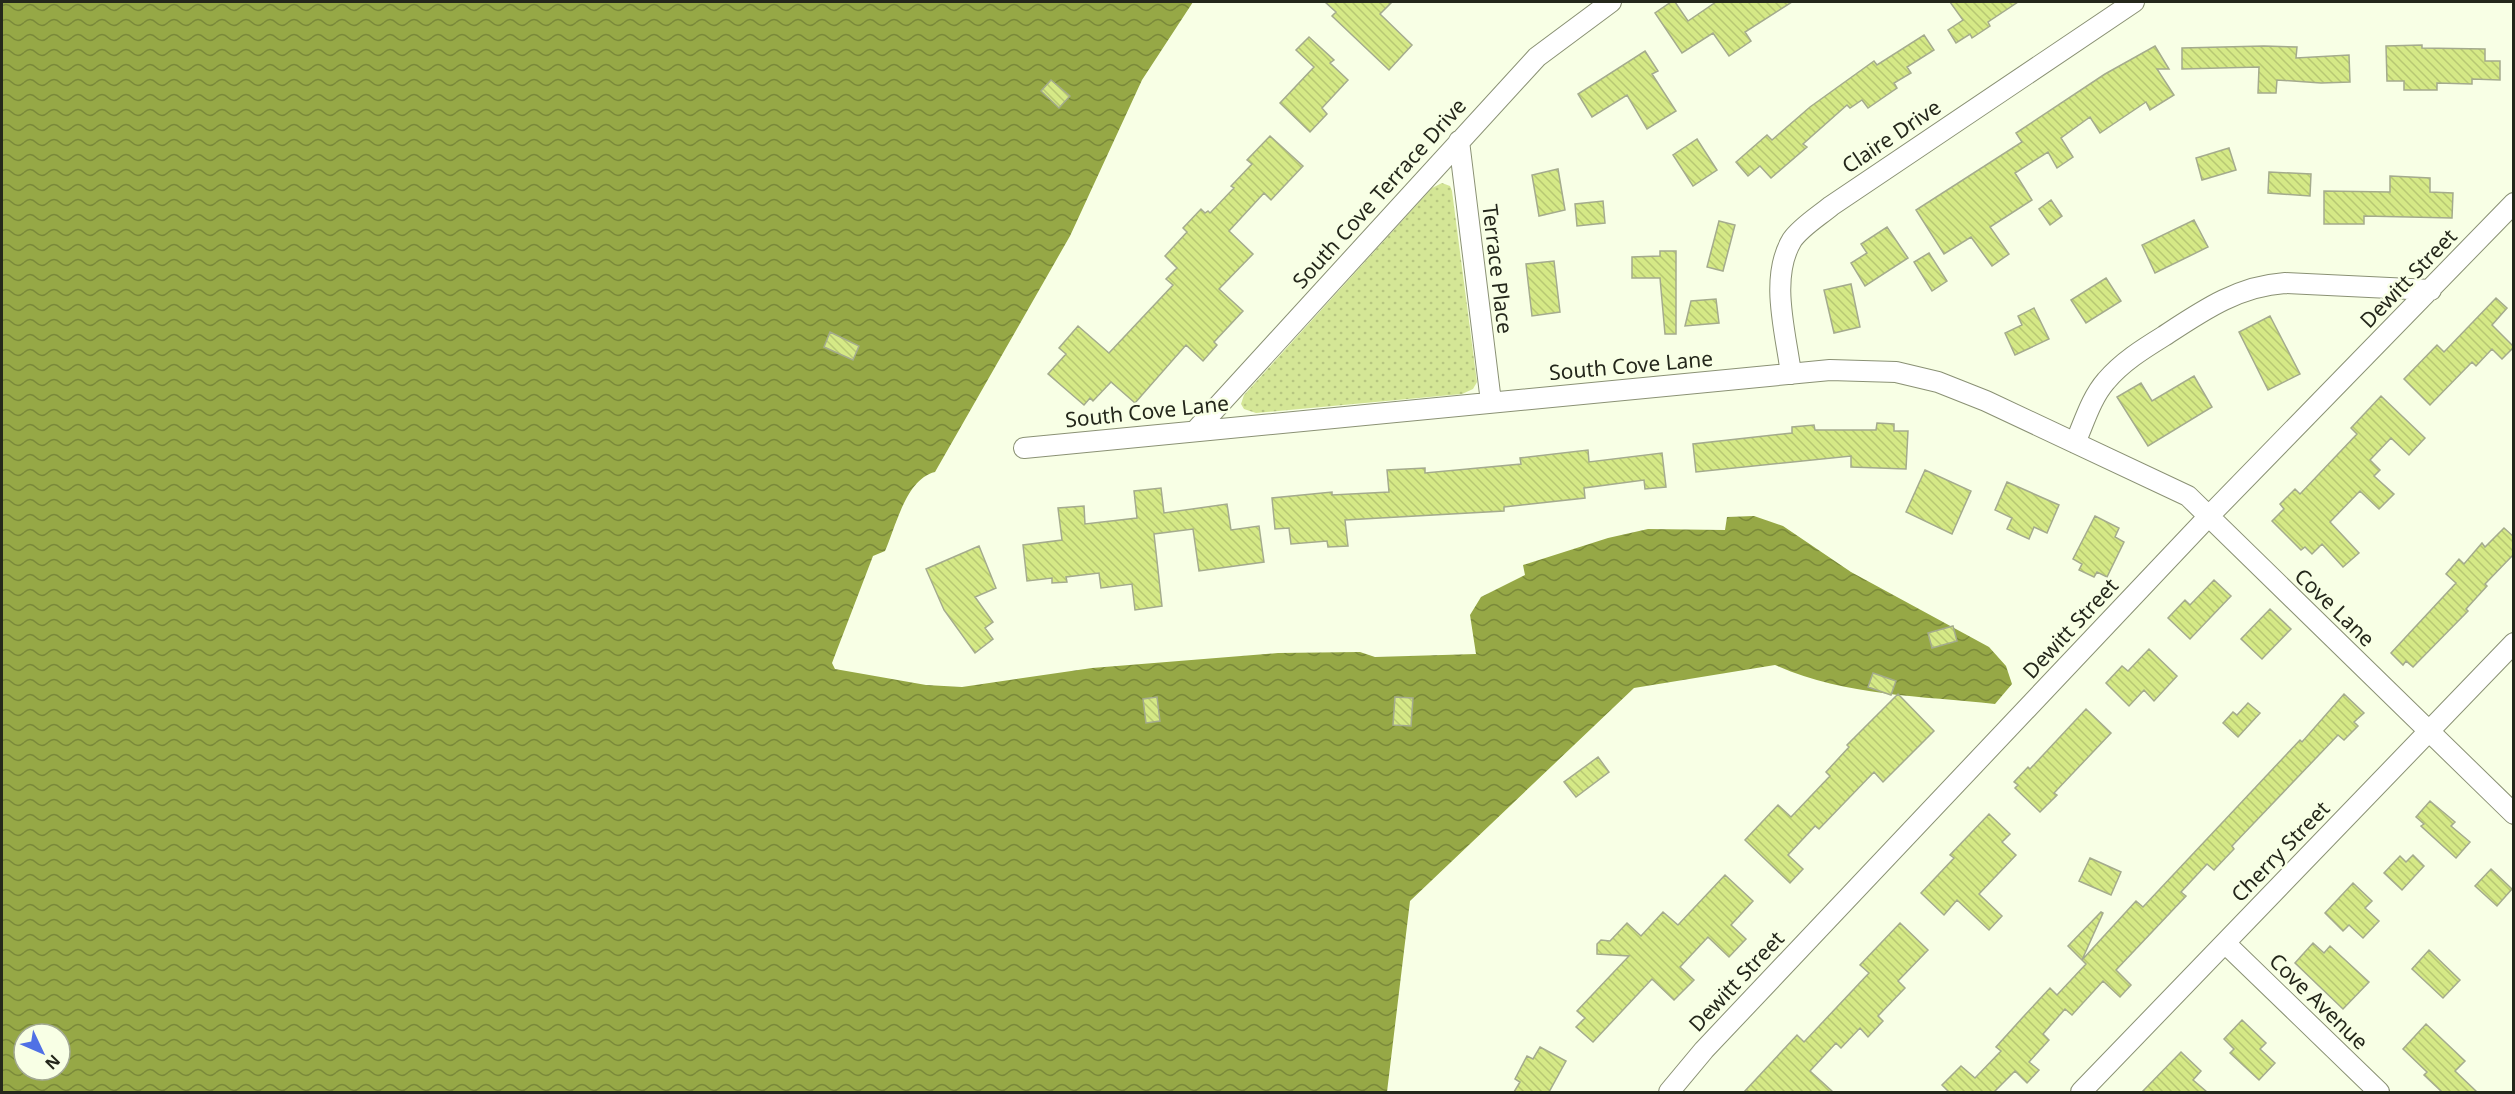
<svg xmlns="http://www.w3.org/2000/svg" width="2515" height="1094" font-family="'Noto Sans',sans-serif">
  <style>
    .park { fill: url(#park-dots) }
    .water { fill: url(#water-waves); fill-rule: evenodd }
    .building { fill: url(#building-back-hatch); stroke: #a4ab8d; stroke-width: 1.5 }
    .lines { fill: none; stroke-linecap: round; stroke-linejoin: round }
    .minor-casing { stroke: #8a9174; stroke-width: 22 }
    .minor { stroke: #fff; stroke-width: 20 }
    .labels { text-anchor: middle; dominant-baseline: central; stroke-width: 5; stroke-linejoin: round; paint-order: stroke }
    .street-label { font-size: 21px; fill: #24271b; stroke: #f8ffe5 }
  </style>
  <defs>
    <pattern id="park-dots" width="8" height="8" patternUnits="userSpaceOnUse" patternTransform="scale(1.5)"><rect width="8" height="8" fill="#d4e696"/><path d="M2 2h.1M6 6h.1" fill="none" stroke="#b6c581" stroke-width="1.8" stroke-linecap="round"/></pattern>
    <pattern id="water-waves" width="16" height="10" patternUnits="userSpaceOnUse" patternTransform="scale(1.5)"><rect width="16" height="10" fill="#96a846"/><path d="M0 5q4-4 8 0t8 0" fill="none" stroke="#7a893a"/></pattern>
    <pattern id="building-back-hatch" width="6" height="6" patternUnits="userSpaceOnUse" patternTransform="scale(1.5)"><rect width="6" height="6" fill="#d5e986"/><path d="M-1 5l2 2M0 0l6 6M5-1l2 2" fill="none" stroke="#b7c873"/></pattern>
  </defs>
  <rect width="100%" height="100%" fill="#f8ffe5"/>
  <path class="park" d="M1442,183L1450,186L1452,191L1477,382L1473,389L1462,394L1256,413L1244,409L1241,404L1244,395L1432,188Z"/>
  <path class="water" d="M2,2H1193L1142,80L1070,236L935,472C906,479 896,526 885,551L873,556L832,663L835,669L926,685L962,687L1092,668L1278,653L1360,652L1375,657L1476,654L1470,615L1481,597L1525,575L1523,565L1608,538L1648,529L1725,530L1727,517L1754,516L1783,526L1851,572L1989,647L2006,666L2012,684L1995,704C1921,696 1843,696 1775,665L1634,688L1410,901L1387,1092H2ZM24,1034H60V1070H24Z"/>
  <path class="building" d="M1325,2H1392L1380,14L1412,45L1389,70L1332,16L1336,12Z
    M1671,2H1675L1688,21L1716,2H1792L1745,32L1751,41L1729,56L1713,33L1682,53L1655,13Z
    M1950,2H2018L1988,22L1990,26L1972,38L1970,34L1956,43L1948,30L1963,20Z
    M1924,35L1934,50L1907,67L1911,73L1894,83L1897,88L1868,108L1862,100L1850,108L1847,105L1803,144L1807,147L1771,178L1760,166L1748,176L1736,162L1767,135L1772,140L1810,107L1874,61L1877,65Z
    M1309,37L1334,60L1330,63L1348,80L1322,108L1327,114L1310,132L1280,103L1314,67L1296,50Z
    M2422,45V48L2485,49V61H2500V80L2472,79V84L2437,83V90H2404V81H2387L2386,46Z
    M2155,46L2169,69H2157L2174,95L2150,110L2146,102L2100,133L2090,117L2061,138L2073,157L2057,168L2048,152L2015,173L2032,200L1990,227L2009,254L1992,266L1971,237L1944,254L1916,210L2022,142L2016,133L2105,74Z
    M2264,46L2297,47L2296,58L2349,55L2350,82L2321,83L2277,80L2276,93H2258L2259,67L2182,69V48Z
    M1645,51L1658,71L1652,74L1676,111L1647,129L1627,95L1592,117L1578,94Z
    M1051,80L1070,96L1059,108L1041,91Z
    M1270,136L1303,166L1271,200L1264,193L1229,231L1253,254L1219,289L1243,311L1214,342L1217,345L1203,361L1186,345L1135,403L1111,382L1093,401L1090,398L1084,405L1048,374L1066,354L1059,348L1078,326L1109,353L1173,285L1166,279L1177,268L1165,256L1187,232L1183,228L1201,209L1205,213L1208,211L1210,213L1234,188L1231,186L1252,164L1247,160Z
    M1697,139L1717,170L1693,186L1673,155Z
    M2229,148L2236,170L2202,180L2196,158Z
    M1558,169L1565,210L1539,216L1532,175Z
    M2269,172L2311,174L2310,196L2268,193Z
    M2390,176L2430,178V192L2453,193L2452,218L2364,216V224H2324V191L2390,192Z
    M2051,200L2062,216L2050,225L2039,209Z
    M1603,201L1605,223L1577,226L1575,204Z
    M2194,220L2208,247L2155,273L2142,245Z
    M1719,221L1735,225L1723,271L1707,267Z
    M1887,227L1908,258L1865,286L1851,263L1867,253L1861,244Z
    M1660,251H1676V334H1665L1660,278H1632V257L1660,256Z
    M1929,253L1947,281L1932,291L1914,262Z
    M1554,261L1560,312L1532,316L1526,264Z
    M2106,278L2121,301L2086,323L2071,300Z
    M1851,284L1860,327L1834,333L1824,290Z
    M2496,298L2507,308L2492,325L2514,347L2502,359L2492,349L2476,366L2472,362L2430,405L2404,379L2437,345L2444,352Z
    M1716,299L1719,323L1685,326L1691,301Z
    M2034,308L2049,339L2015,355L2005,333L2022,325L2018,316Z
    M2270,316L2300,374L2268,390L2239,332Z
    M830,332L859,346L853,360L824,347Z
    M2194,376L2212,407L2148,446L2117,397L2141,383L2152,401Z
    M2381,396L2425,438L2409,455L2391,438L2370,460L2380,470L2374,476L2394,494L2379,509L2360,491L2330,522L2359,553L2343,567L2322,544L2312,554L2305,547L2301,550L2272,521L2284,509L2280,504L2295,489L2300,494L2357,434L2351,428Z
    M1877,423L1894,424V431H1908L1906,469L1851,467V456L1696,472L1693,444L1792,433V427L1814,425L1815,430H1876Z
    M1588,450L1589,462L1662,453L1666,487L1645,489L1644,480L1584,488L1585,498L1504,507V511L1345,520L1348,546L1328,547L1327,541L1291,544L1289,528L1275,529L1272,498L1332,492V495L1389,492L1387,470L1425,468V473L1521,464L1520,458Z
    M1925,470L1971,491L1952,534L1906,512Z
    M2007,482L2059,505L2047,533L2034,527L2029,539L2007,529L2012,518L1995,510Z
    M1161,488L1164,513L1227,504L1231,530L1259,526L1264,562L1199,571L1193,529L1154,534L1162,606L1135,610L1132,584L1101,588L1099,573L1066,577L1067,582L1052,583V578L1027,581L1023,545L1062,540L1058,508L1084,506L1085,524L1137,518L1134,491Z
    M2095,516L2119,528L2115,537L2124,542L2107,577L2097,572L2094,577L2079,570L2082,564L2073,559Z
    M2504,528L2514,537V554L2485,584L2487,586L2466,609L2468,611L2413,667L2406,661L2403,665L2391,653L2456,583L2446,574L2459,559L2464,564L2482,543L2485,547Z
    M979,546L996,588L975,597L993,622L985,628L993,639L975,653L944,610L926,569Z
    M2214,580L2231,596L2190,639L2168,618L2185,600L2190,605Z
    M2270,609L2291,629L2262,659L2241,639Z
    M1953,626L1957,641L1932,648L1928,633Z
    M2149,649L2177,676L2154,701L2144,690L2129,706L2106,683L2122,666L2128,671Z
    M1873,673L1896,681L1891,695L1868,687Z
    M1898,694L1934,731L1883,782L1874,772L1819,829L1815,826L1788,855L1803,869L1790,883L1745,840L1778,805L1791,817L1830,776L1826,772L1849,747L1847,745Z
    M2344,694L2364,713L2354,722L2358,726L2344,740L2338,735L2232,846L2234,849L2214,870L2207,864L2181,892L2186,896L2116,970L2131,985L2120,997L2103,981L2072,1015L2065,1009L2043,1034L2049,1040L2029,1062L2039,1070L2027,1083L2015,1071L1994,1092H1949L1942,1085L1961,1066L1975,1078L2001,1051L1996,1047L2024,1016L2050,988L2057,995L2086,964L2082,960L2136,901L2143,907L2300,740L2302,742Z
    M1157,697L1160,721L1146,723L1143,699Z
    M1395,697L1413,698L1411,726L1393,725Z
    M2248,703L2260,713L2238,737L2223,723L2233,712L2237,715Z
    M2086,709L2111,733L2054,793L2057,795L2040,812L2015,788L2018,785L2014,782L2028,767L2030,769Z
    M1598,757L1609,772L1576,797L1564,782Z
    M2430,801L2455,822L2451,826L2470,842L2456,858L2421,826L2424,824L2416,817Z
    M1989,814L2010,834L2002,842L2016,855L1979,894L2002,916L1989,930L1957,900L1944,915L1921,893L1954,858L1950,855Z
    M2413,855L2424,866L2402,890L2384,873L2400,856L2406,862Z
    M2090,858L2121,872L2111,895L2079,881Z
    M2491,869L2512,889L2497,906L2475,886Z
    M1725,875L1753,901L1731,925L1746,939L1729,957L1708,937L1680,967L1694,980L1674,1000L1652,979L1593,1042L1576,1027L1585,1018L1577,1011L1629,956L1597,954V944L1601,940L1610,941L1627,923L1641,936L1663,912L1678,925Z
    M2353,883L2372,901L2365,908L2379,921L2363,938L2349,925L2343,931L2325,913Z
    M2101,912L2103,913L2082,960L2068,946Z
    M1900,923L1928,950L1898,981L1905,988L1878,1016L1883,1021L1868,1037L1860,1028L1841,1048L1836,1043L1810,1071L1833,1092H1744L1797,1035L1804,1042L1869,973L1860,965Z
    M2313,943L2324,953L2330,946L2369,982L2343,1009L2295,963Z
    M2429,950L2460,980L2443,998L2412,969Z
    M2242,1020L2266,1043L2260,1049L2275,1063L2259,1080L2230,1053L2234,1049L2224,1039Z
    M2426,1024L2465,1061L2455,1071L2477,1092H2442L2424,1075L2427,1072L2403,1049Z
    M1540,1047L1566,1061L1549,1092H1514L1520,1082L1515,1079L1527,1056L1533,1059Z
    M2181,1052L2201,1071L2193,1080L2207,1092H2142Z"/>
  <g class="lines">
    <g class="minor-casing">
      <path id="minor" d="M1459,141L1491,402
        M1791,374C1786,333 1769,278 1792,240C1801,227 1819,216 1831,206L2134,2
        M1196,430L1537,57L1611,2
        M2075,443C2084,423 2091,398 2106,381C2122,362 2143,349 2164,336C2202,311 2238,286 2285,283L2431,290
        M1024,448L1830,370L1896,372L1938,382L1986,401L2188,496L2514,814
        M2225,943L2379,1092
        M1669,1092L1704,1050L2208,517L2514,203
        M2081,1092L2514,643"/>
    </g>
    <use href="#minor" class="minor"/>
  </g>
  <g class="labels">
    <g class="street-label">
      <text transform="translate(1891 136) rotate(-34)">Claire Drive</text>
      <text transform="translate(1379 193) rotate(-48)">South Cove Terrace Drive</text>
      <text transform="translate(1498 269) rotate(83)">Terrace Place</text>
      <text transform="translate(2408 278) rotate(-46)">Dewitt Street</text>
      <text transform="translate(1631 365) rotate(-5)">South Cove Lane</text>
      <text transform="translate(1147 411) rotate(-6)">South Cove Lane</text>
      <text transform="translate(2335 607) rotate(44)">Cove Lane</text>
      <text transform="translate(2070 628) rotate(-47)">Dewitt Street</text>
      <text transform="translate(2280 851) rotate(-46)">Cherry Street</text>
      <text transform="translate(1736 981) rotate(-47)">Dewitt Street</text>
      <text transform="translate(2319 1001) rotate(44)">Cove Avenue</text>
    </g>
  </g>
  <rect width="2515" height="1094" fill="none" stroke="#24271b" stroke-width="6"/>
  <g transform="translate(42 1052) rotate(134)"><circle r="28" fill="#f8ffe5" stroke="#a3a994" stroke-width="1.5"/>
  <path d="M0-4.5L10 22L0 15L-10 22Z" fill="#5070e5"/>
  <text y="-9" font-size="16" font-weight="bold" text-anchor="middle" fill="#24271b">N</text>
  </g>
</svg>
